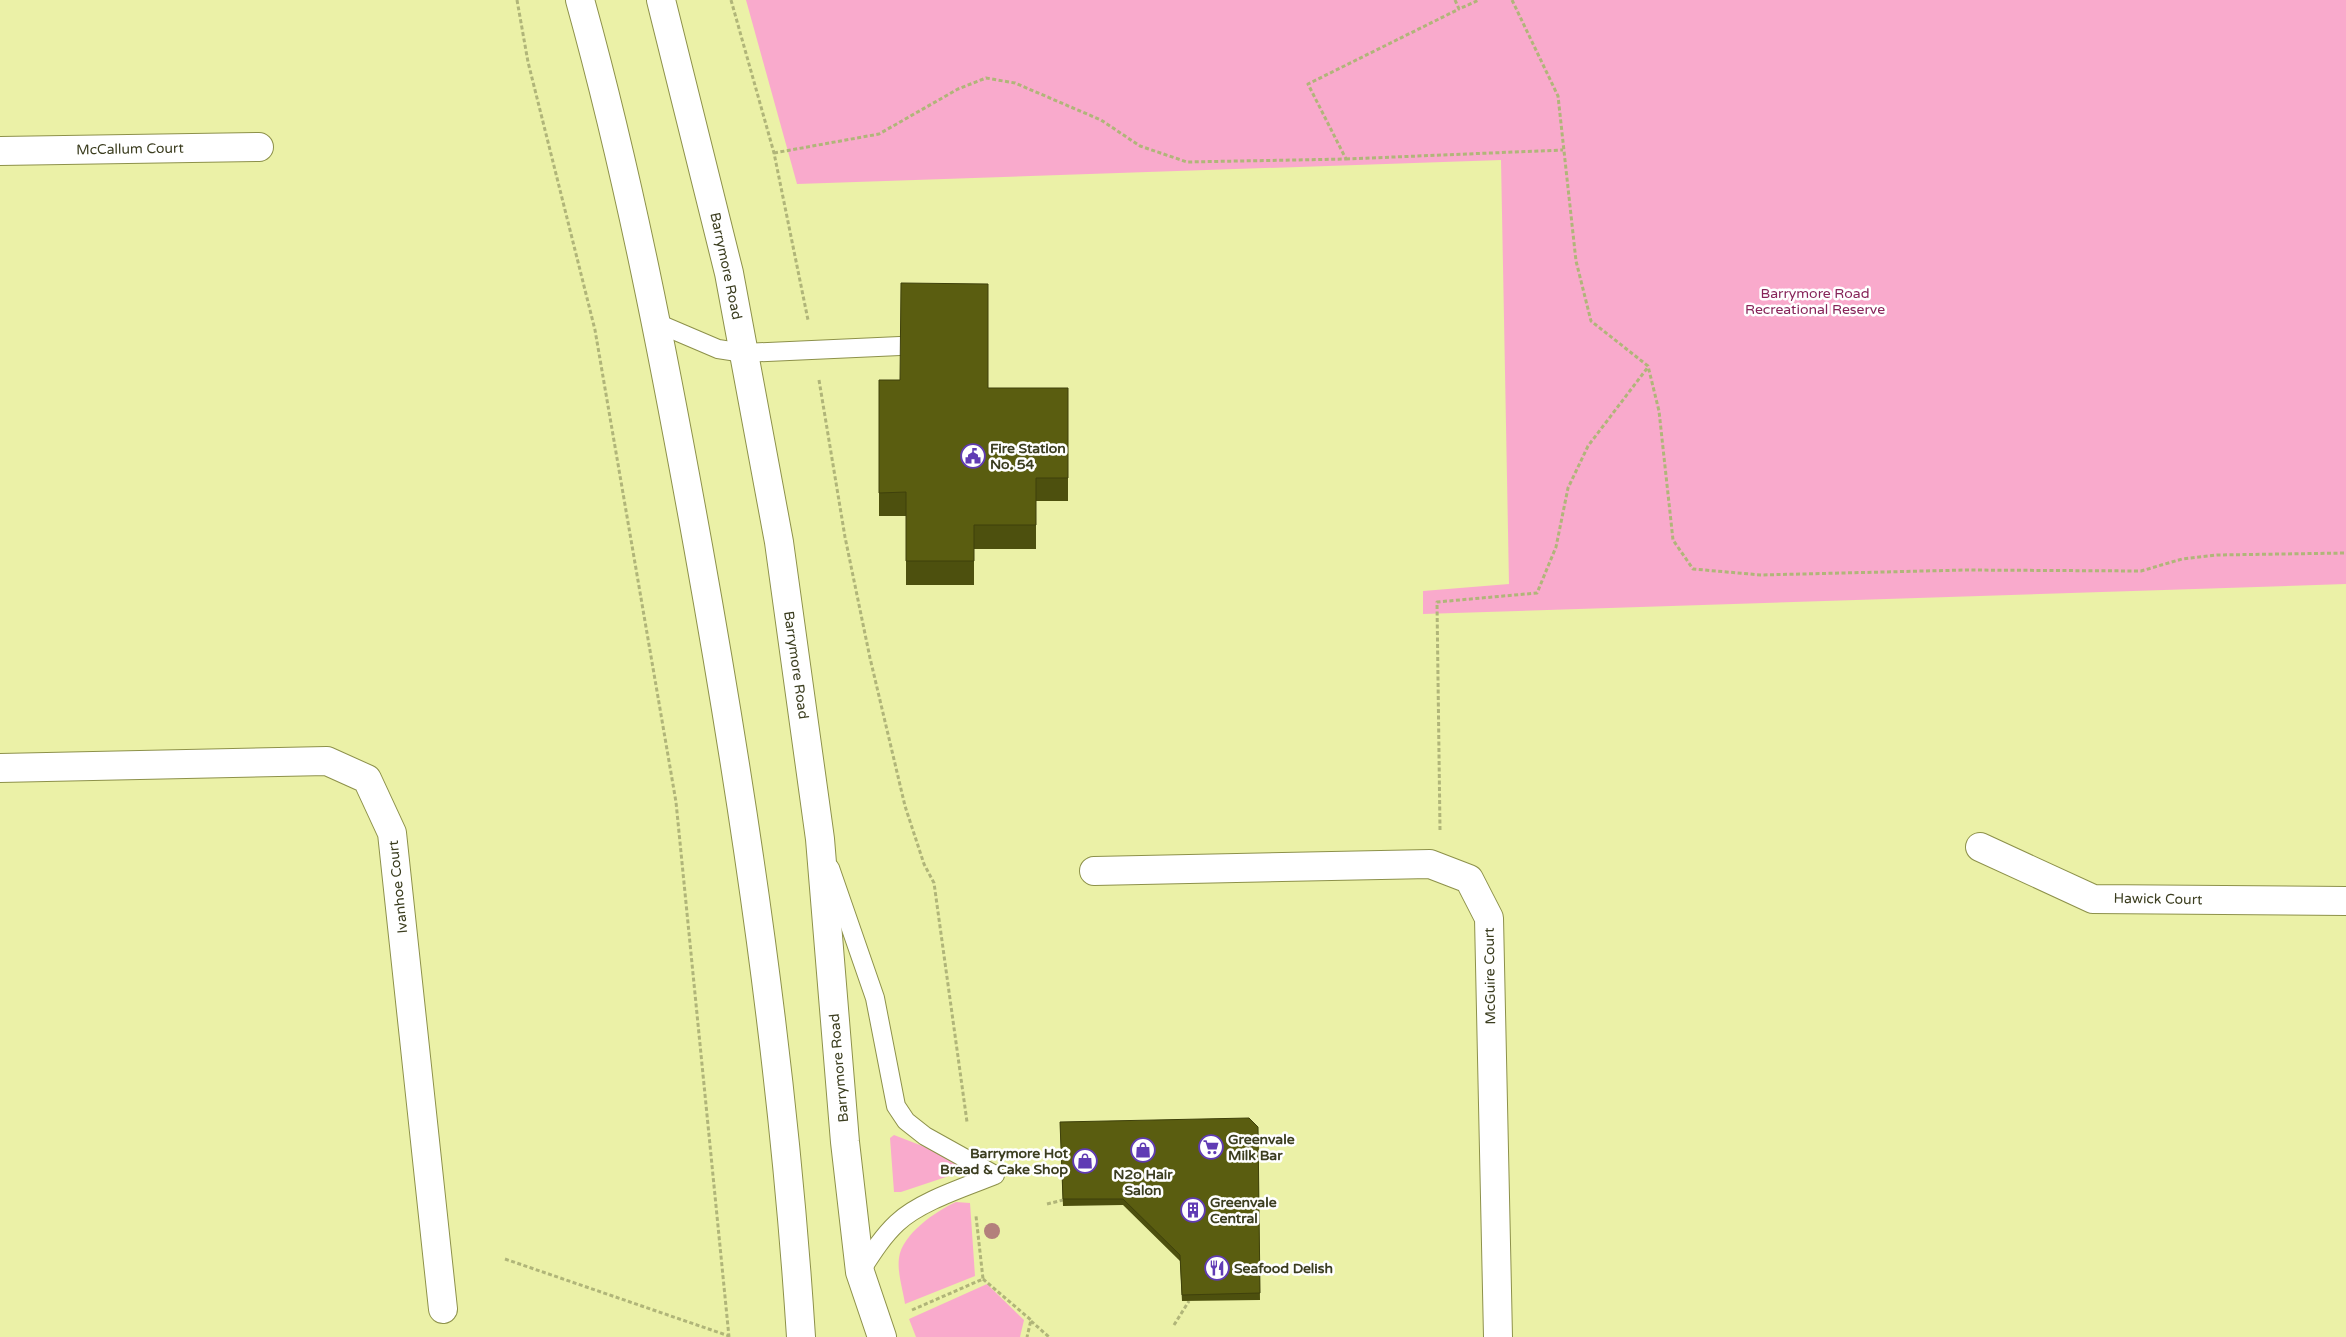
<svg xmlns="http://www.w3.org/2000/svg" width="2346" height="1337" font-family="'Varela Round',sans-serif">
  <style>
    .green { fill: #f9aacc }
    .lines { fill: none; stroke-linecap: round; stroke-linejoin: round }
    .service-casing { stroke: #8d914a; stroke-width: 20 }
    .minor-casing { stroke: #8d914a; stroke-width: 30 }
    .tertiary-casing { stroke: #8d914a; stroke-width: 30 }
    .path { stroke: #b0b579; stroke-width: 3; stroke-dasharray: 4 2.5; stroke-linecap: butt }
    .service { stroke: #fff; stroke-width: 18 }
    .minor { stroke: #fff; stroke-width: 28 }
    .tertiary { stroke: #fff; stroke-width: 28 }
    .tree { fill: #b3807c }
    .wall { fill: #4d500e }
    .building { fill: #5a5d10; stroke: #3f410b }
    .labels { text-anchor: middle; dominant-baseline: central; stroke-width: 5; stroke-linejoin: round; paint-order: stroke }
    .street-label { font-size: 14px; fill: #3b3d1f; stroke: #fff }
    .park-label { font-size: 14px; fill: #862459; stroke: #fff }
    .poi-label { font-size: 14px; font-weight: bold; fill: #3b3d1f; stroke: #fff; text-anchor: start }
  </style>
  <rect width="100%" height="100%" fill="#ebf1a7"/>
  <path class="green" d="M746,0H2346V584L1423,614V591L1509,584L1501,160L797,184Z
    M894,1135L961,1161L964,1169L961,1172L901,1192H894L890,1138Z
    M956,1202L970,1203L975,1276L905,1304C903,1290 897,1272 899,1258C902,1234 936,1211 956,1202Z
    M987,1284L1024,1320L1020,1337H916L909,1319Z"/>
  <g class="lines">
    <g class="service-casing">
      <path id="service" d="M657,323L718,349L744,353L900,346
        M830,868L875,998L896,1106L906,1121L925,1136L995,1175
        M860,1272C871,1255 882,1237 897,1223C920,1201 966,1187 995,1175"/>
    </g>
    <g class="minor-casing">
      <path id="minor" d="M0,151L259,147
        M0,768L327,761L367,779L392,833L443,1309
        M1980,847L2093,899L2346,901
        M1094,871L1430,864L1469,879L1489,918L1498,1337"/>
    </g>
    <g class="tertiary-casing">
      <path id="tertiary" d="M580,0C630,180 665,363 698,546C745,808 784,1071 801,1337
        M661,0L729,273L779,542L820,839L845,1142L860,1272L882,1337"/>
    </g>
    <path class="path" d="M517,0L528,62L595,330L676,802L729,1337
      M731,0L774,153L808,320
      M1455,0L1459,9L1479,0
      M1512,0L1558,96L1576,261L1591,321L1648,366L1659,411L1673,540L1693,569L1761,575L1965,570L2141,571L2182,559L2217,555L2346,553
      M774,153L879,134L958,89L986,78L1015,83L1101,120L1140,146L1187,162L1346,159L1308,84L1459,9
      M1346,159L1563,150
      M819,380L845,537L870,658L905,806L924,864L934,883L967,1122
      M1440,830L1437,602L1537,593L1556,547L1568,488L1588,446L1648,367
      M1047,1204L1063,1200
      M505,1259L729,1336
      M983,1279L1031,1320L1027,1337
      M912,1310L983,1279L976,1216
      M1031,1321L1049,1337
      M1174,1325L1189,1301"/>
    <use href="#service" class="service"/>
    <use href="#minor" class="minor"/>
    <use href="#tertiary" class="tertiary"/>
  </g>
  <circle class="tree" cx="992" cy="1231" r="8"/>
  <path class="wall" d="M879,380L988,388H1068V501H1036V549H974V585H906V516H879Z
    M1060,1122L1258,1127L1260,1300L1182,1301L1180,1261L1123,1205L1063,1206Z"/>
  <path class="building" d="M901,283L988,284V388H1068V478H1036V525H974V561H906V492L879,493V380H900Z
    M1249,1118L1258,1127L1260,1293L1182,1295L1180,1255L1123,1199H1063L1060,1122Z"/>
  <defs>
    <g id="civic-ring" transform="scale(1.25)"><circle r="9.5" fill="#fff" stroke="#603bb4" stroke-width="1.5"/><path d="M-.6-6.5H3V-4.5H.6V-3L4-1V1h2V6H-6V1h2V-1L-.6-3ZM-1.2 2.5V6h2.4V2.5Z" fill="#603bb4"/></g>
    <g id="supermarket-ring" transform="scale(1.25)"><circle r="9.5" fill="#fff" stroke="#603bb4" stroke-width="1.5"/><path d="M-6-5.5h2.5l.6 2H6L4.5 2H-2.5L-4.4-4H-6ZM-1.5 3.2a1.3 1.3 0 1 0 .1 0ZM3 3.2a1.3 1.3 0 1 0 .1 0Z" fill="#603bb4"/></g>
    <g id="shop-ring" transform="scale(1.25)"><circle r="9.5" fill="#fff" stroke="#603bb4" stroke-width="1.5"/><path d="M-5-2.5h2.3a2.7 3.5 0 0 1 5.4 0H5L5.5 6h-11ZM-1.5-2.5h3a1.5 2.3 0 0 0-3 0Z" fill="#603bb4"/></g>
    <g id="building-ring" transform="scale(1.25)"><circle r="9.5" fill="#fff" stroke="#603bb4" stroke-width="1.5"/><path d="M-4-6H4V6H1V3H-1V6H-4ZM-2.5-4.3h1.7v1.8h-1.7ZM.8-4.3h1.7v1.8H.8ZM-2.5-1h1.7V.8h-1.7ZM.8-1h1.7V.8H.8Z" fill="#603bb4"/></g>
    <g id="restaurant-ring" transform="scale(1.25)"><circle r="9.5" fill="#fff" stroke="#603bb4" stroke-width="1.5"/><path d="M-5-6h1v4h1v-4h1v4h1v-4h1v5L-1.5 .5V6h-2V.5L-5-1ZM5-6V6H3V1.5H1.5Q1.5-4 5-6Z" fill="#603bb4"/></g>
  </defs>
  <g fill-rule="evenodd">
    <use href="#civic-ring" x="973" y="456"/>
    <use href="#supermarket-ring" x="1211" y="1147"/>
    <use href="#shop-ring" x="1143" y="1150"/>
    <use href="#shop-ring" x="1085" y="1161"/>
    <use href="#building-ring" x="1193" y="1210"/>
    <use href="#restaurant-ring" x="1217" y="1268"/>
  </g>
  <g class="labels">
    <g class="street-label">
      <text transform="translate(130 149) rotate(-1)">McCallum Court</text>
      <text transform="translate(726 266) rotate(78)">Barrymore Road</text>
      <text transform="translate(796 665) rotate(82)">Barrymore Road</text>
      <text transform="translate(398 887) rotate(-96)">Ivanhoe Court</text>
      <text transform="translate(2158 899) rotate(1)">Hawick Court</text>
      <text transform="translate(1490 976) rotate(-91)">McGuire Court</text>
      <text transform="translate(839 1068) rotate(-95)">Barrymore Road</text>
    </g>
    <g class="park-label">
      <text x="1815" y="293">Barrymore Road<tspan x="1815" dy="16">Recreational Reserve</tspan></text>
    </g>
    <g class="poi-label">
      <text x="990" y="448">Fire Station<tspan x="990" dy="16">No. 54</tspan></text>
      <text x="1228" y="1139">Greenvale<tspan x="1228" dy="16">Milk Bar</tspan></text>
      <text x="1068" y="1153" text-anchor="end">Barrymore Hot<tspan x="1068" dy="16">Bread &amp; Cake Shop</tspan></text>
      <text x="1143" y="1174" text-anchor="middle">N2o Hair<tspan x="1143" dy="16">Salon</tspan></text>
      <text x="1210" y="1202">Greenvale<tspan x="1210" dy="16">Central</tspan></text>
      <text x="1234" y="1268">Seafood Delish</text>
    </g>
  </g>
</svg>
